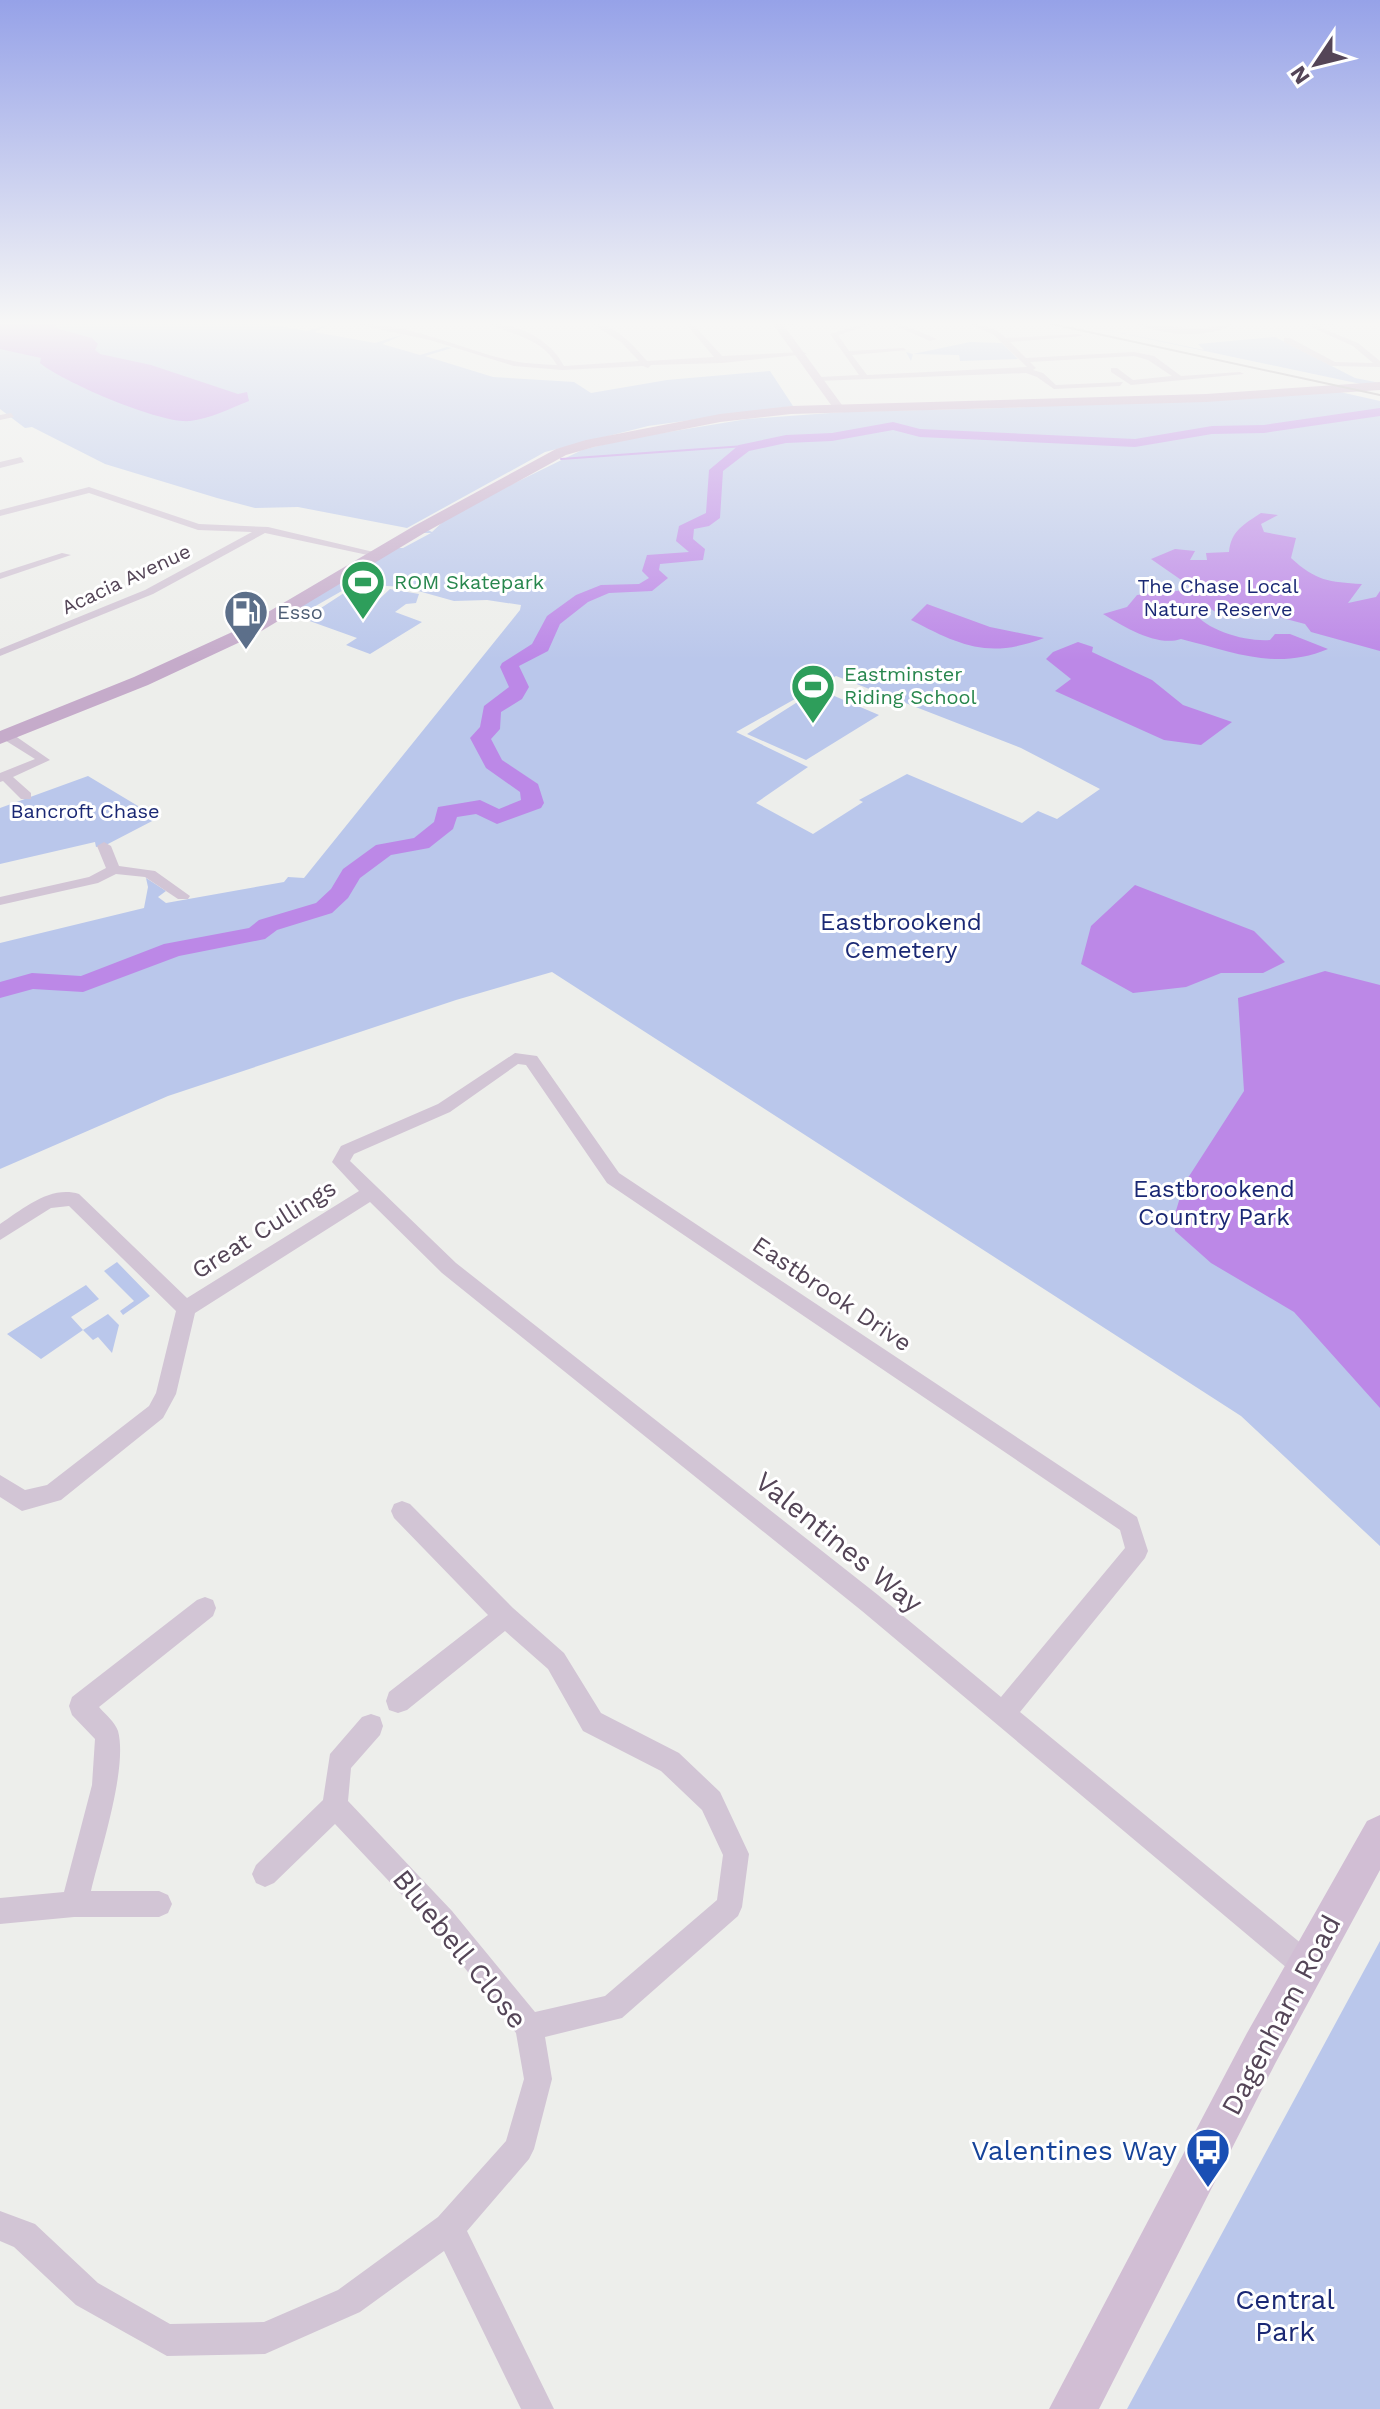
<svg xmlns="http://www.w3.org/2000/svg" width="1380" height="2409" font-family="'Work Sans',sans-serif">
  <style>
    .green { fill: #bac7eb; fill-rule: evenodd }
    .water { fill: #bc88e7 }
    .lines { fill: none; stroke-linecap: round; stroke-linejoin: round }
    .stream { stroke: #bc88e7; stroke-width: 2 }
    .river { fill: #bc88e7; fill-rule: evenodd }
    .street { fill: #d2c5d5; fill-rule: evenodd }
    .secondary { fill: #d1bed4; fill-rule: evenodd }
    .primary { fill: #c5abca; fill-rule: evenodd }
    .rail { stroke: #ada6ad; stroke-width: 2 }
    .labels { text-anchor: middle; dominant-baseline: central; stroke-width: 6; stroke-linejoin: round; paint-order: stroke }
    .far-street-label { font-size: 20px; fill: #544557; stroke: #fff }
    .far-leisure-label { font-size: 20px; fill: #27864d; stroke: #fff; text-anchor: start }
    .far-park-label { font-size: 20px; fill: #1a2874; stroke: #fff }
    .far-service-label { font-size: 20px; fill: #4e5e75; stroke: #fff; text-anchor: start }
    .park-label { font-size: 24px; fill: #1a2874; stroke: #fff }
    .street-label { font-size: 24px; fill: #544557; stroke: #fff }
    .near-street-label { font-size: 28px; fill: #544557; stroke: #fff }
    .near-transit-label { font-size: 28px; fill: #164399; stroke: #fff; text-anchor: end }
    .near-park-label { font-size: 28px; fill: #1a2874; stroke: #fff }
  </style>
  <rect width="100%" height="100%" fill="#edeeeb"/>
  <path class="green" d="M0,323H263L307,331L333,323L314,332L375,343L405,334L382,344L420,355L447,347L452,348L425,356L493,377L574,382L591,393L667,380L770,371L793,406L648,426L545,452L407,528L298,507L255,508L217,498L105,464L32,427L25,428L0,409Z
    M1073,323L1204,350L1198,344L1275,337L1355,378L1380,383L1361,384Z
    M970,342L1002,343L1018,359L960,361L959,355L913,354L911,361L906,352L913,354Z
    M1340,392L1380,401V1546L1241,1416L552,972L456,1000L168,1096L0,1169V943L144,908L148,887L146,878L166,891L158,897L166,903L284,882L288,877L304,878L520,610L521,605L487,600L454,601L404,587L354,584L291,620L283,615L350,576L367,577L351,572L393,548H403L431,533H416L428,530L432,532L451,514L582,450L626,439L747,419L844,412L1003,408ZM836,676L1021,748L1100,789L1057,819L1038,811L1022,823L907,774L859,800L863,802L813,834L756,803L808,767L736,732Z
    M390,589L419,594L416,603L406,604L395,612L422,622L370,654L346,645L357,638L304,619L344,593L374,604Z
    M818,689L879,715L806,760L747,734Z
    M88,776L158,818L106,845L96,847L95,842L0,864V808Z
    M117,1262L150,1296L123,1315L120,1311L134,1301L104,1271Z
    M86,1285L99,1299L71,1317L83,1330L41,1359L7,1334Z
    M108,1314L119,1325L112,1353L98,1337L93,1340L83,1330Z
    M1380,1941V2409H1127Z"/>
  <path class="water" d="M0,323H58L55,328L92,338L98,344L95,350L100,354L151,365L238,394L247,392L249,401C231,408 209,419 190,421C160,424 63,382 40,363L41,358L0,349Z
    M1261,513L1278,515L1261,524L1264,532L1296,538L1291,558C1316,581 1329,582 1362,584L1348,603L1376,597L1380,591V651L1311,632L1305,624L1260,612L1241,618L1220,615L1202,603L1193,611C1206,631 1247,642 1270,640L1275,634H1290L1328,649C1275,671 1234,652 1181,639C1157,647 1124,627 1103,614L1127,607L1137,595L1186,590L1189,587L1187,584L1151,559L1175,549L1195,551L1190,560H1207L1206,553L1229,552C1231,531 1244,524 1261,513Z
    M927,604L990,627L1044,638C989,659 961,646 911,620Z
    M1078,642L1093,647L1092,652L1152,680L1183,705L1232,722L1201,745L1164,740L1055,691L1071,679L1046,659L1053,652Z
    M1135,885L1254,931L1285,962L1263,973H1221L1186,987L1133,993L1081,964L1091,926Z
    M1325,971L1380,985V1408L1294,1312L1211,1263L1175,1231V1214L1184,1184L1244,1091L1238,998Z"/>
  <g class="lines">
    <path class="stream" d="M561,459L759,445"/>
    <path class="river" d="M1380,408V416L1264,433L1212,434L1135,447L920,437L893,430L832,441L786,443L749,451L723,471L720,518L709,526L694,529L693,539L705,549L703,560L660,564L659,570L668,578L652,591L609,593L588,602L560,624L548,651L519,666L529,687L522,699L501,712L500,729L491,739L502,760L538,784L544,803L541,808L497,824L476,814L457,817L453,829L429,848L391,855L360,878L348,898L332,913L277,930L265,939L179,956L83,992L33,989L0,998V982L32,973L81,976L164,944L249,928L259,920L316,903L331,889L343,869L376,845L414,838L434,822L438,807L480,800L499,809L521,800L520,792L486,768L470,738L480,727L484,706L509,687L500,667L502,663L532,644L547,616L576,595L601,585L639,584L649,578L642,571L647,555L689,552L676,541L679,526L706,513L709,470L739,445L786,435L832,433L893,422L920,429L1135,439L1212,426L1264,425Z"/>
    <path class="street" d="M349,323C406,321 459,349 513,361C527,364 542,364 557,365C541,337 512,335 486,323C516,322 550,339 564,366L639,361L621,342L591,323C614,323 633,345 647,361L714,357L685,323H692L722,356L803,352L807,354L722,363L651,365L648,368L643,366L562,370L514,366L430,340Z
      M787,323H804L780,328L776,326Z
      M865,323H876L838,335L849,351L903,348L907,350L852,355L867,375L1027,367L994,335L968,323C981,323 996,328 1006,338L1079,334L1083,336L1010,342L1026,358L1134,352L1154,356L1181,376L1240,372L1244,374L1131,385L1111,372V368H1117L1133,380L1172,376L1148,360L1134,356L1030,362L1036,368L1033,370L1043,373L1056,385L1123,382L1120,386L1054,389L1037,377L1026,373L817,381L820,377L859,375L830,334Z
      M889,323H899L937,339L930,341Z
      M1134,323L1200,329L1235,323C1210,340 1160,335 1134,323Z
      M1302,323H1350L1319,327L1358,343L1380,361V367L1331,366L1284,342V338H1290L1335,362L1373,363L1353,346Z
      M1373,323H1380V326Z
      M11,413L14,417L0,420V415Z
      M21,457L24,462L0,468V462Z
      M89,487L199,524L268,527L382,554L377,557L265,533L153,594L0,656V649L145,590L252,532L198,530L89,493L0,516V510Z
      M62,553L71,555L0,579V573Z
      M3,733H11L50,760L13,777L31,793V799H21L3,781L0,782V773L35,759L3,739Z
      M104,842L111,846L119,866L155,871L190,896L188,899H178L145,877L116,874L98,883L0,905V897L89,877L106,868L97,846Z
      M515,1053L537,1056L619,1173L1137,1517L1148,1551L1145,1558L1020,1712L1314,1954L1318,1964L1314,1974L1304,1978L1294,1974L862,1611L442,1273L370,1202L195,1313L176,1394L163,1418L61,1500L22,1511L0,1497V1475L25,1490L47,1485L149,1406L156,1393L176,1311L69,1206L51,1208L0,1240V1224C23,1209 50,1185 79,1194L187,1298L359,1191L332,1162L341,1146L438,1104ZM518,1064L526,1065L607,1183L1120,1530L1125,1548L1001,1697L878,1595L456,1263L350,1161L354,1154L450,1112Z
      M402,1501L410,1504L513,1608L564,1653L601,1713L679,1753L720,1792L749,1854L742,1907L738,1916L622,2018L545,2037L552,2079L534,2149L529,2159L467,2231L554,2409H521L444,2251L360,2312L265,2354L167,2356L76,2305L14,2247L0,2241V2211L35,2224L98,2283L170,2324L264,2322L338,2290L438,2217L506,2141L524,2079L516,2033L434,1929L335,1824L274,1883L265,1887L256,1883L252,1874L256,1865L323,1800L330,1754L362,1717L371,1714L380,1717L383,1726L380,1735L351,1768L348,1801L452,1911L535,2012L605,1996L717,1900L723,1855L702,1810L661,1771L583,1731L548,1669L505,1631L407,1710L398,1713L389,1710L386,1701L389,1692L488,1615L394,1518L391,1511L394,1504Z
      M205,1597L213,1600L216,1608L213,1616L99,1707C105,1714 115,1722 118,1731C128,1768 100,1852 91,1891H159L168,1895L172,1904L168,1913L159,1917H74L0,1924V1898L64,1892L92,1785L95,1739L72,1715L69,1706L72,1697L197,1600Z"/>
    <path class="secondary" d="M772,323H782L842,405V409H834Z
      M1380,1815V1870L1276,2062L1099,2409H1049L1247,2033L1367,1821Z"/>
    <path class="primary" d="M1380,382V390L1206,402L791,414L720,422L594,447L566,455L426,532L253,636L148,685L0,744V731L134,677L241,628L414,526L556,449L586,440L720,414L791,406L1206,394Z"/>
    <path class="rail" d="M1047,323L1380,395"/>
  </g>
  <linearGradient id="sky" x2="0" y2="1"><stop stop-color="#96a2e8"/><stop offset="0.49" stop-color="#f7f7f6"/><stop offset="1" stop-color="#f7f7f6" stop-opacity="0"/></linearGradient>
  <rect width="1380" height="660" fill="url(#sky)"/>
  <defs>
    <g id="stadium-pin" transform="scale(2.3)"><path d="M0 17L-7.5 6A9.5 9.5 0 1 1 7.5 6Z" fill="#2e9e5b" stroke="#fff"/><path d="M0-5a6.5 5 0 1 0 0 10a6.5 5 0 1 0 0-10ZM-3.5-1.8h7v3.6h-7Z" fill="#fff"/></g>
    <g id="fuel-pin" transform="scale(2.3)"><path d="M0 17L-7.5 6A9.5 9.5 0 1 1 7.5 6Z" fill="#5c6f8a" stroke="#fff"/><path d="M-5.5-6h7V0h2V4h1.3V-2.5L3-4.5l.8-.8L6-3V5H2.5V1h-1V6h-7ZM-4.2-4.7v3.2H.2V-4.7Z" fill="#fff"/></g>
    <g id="bus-pin" transform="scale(2.3)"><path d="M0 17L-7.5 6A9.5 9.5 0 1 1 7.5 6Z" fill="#1a4fb4" stroke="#fff"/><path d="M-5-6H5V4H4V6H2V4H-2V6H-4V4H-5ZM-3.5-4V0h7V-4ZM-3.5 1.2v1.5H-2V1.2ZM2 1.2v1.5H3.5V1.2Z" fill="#fff"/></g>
  </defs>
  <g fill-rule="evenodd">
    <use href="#stadium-pin" x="363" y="582"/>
    <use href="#fuel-pin" x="246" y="612"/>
    <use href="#stadium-pin" x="813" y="686"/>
    <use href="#bus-pin" x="1208" y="2150"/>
  </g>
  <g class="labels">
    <g class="far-street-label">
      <text transform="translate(126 579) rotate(-25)">Acacia Avenue</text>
    </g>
    <g class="far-leisure-label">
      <text x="394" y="582">ROM Skatepark</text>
      <text x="844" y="674">Eastminster<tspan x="844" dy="23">Riding School</tspan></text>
    </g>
    <g class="far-park-label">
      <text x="1218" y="586">The Chase Local<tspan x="1218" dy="23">Nature Reserve</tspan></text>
      <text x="85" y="811">Bancroft Chase</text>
    </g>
    <g class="far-service-label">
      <text x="277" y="612">Esso</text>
    </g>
    <g class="park-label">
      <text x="901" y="922">Eastbrookend<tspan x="901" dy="28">Cemetery</tspan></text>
      <text x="1214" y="1189">Eastbrookend<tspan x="1214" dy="28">Country Park</tspan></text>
    </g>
    <g class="street-label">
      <text transform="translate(264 1229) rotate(-32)">Great Cullings</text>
      <text transform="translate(832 1294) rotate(34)">Eastbrook Drive</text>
    </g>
    <g class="near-street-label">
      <text transform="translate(839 1542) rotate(39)">Valentines Way</text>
      <text transform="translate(460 1949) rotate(51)">Bluebell Close</text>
      <text transform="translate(1281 2015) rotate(-62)">Dagenham Road</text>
    </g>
    <g class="near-transit-label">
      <text x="1177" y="2150">Valentines Way</text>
    </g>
    <g class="near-park-label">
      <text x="1285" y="2299">Central<tspan x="1285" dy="32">Park</tspan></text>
    </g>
  </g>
  <g transform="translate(1316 64) rotate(235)" stroke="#ffffff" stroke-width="6" paint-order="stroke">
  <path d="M0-6L14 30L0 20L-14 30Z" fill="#544557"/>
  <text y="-12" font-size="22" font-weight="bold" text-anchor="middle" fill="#544557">N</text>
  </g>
</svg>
